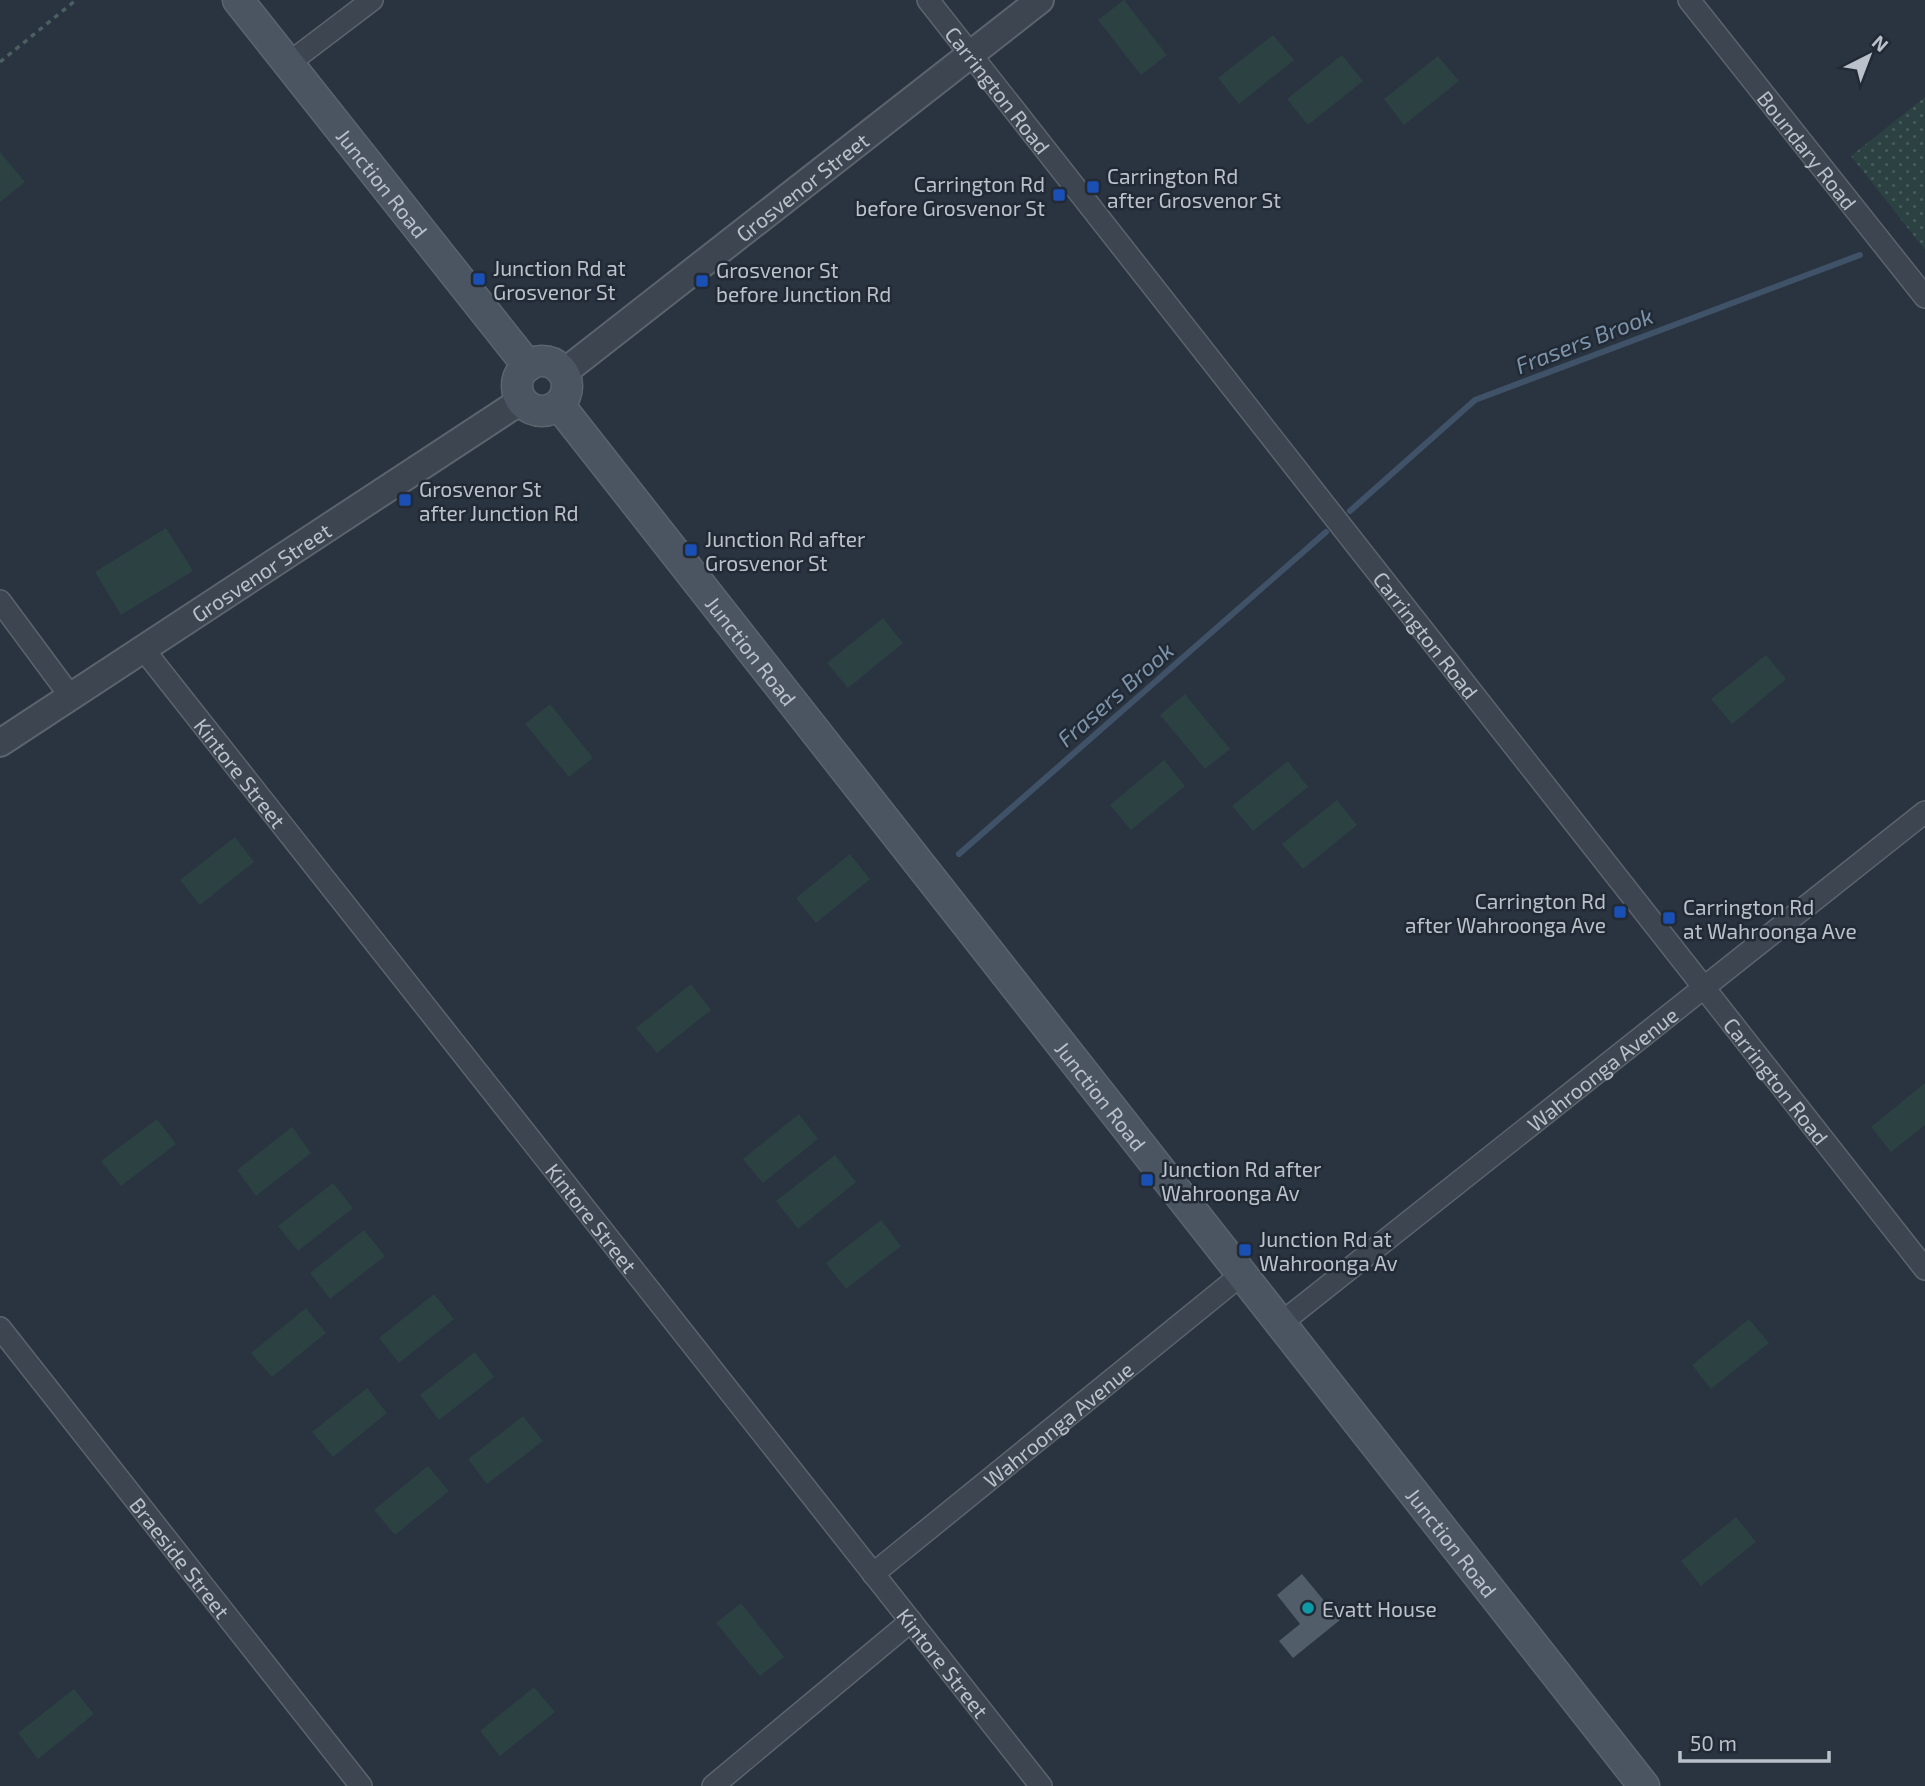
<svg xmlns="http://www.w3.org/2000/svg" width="1925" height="1786" font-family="'Exo 2',sans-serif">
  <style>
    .park { fill: url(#park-dots) }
    .pitch { fill: #2c4142 }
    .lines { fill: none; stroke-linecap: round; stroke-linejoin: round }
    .stream { stroke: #405267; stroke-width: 6 }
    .building { fill: #525d6a }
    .minor-casing { stroke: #5b646d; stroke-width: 24 }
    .tertiary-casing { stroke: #5b646d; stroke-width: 30 }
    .secondary-casing { stroke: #5b646d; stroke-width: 33 }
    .path { stroke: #4b5e60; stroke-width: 3.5; stroke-dasharray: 5 5; stroke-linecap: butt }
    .minor { stroke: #3d4650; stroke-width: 21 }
    .tertiary { stroke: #3d4650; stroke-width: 26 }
    .secondary { stroke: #4b5562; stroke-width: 30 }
    .transit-dot { fill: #1a4fb4; stroke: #212a35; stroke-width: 2.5 }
    .culture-dot { fill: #0f9aa8; stroke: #212a35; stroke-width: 2.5 }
    .labels { text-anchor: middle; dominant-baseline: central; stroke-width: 5; stroke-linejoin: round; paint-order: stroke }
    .street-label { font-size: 21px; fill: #bac1ca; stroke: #212a35 }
    .poi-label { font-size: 21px; fill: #bac1ca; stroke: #212a35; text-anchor: start }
    .water-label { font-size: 23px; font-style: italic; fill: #7d93aa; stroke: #212a35 }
  </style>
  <defs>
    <pattern id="park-dots" width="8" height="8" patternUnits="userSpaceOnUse" patternTransform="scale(1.75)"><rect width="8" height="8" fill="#2c4142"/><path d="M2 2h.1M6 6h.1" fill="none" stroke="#485b5c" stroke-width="1.8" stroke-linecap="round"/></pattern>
  </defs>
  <rect width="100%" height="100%" fill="#293440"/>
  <path class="park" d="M1925,97V250L1851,156Z"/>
  <path class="pitch" d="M1124,0L1167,55L1141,75L1098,20Z
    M1273,35L1294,60L1239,104L1218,78Z
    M1342,55L1363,81L1308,125L1287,99Z
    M1438,56L1459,81L1404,125L1384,99Z
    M0,152L25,182L0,202Z
    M166,528L193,571L121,615L95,572Z
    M883,618L903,643L848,688L827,663Z
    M1766,655L1786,679L1732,724L1711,699Z
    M1185,694L1230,749L1205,769L1160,715Z
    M550,704L593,758L569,777L525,724Z
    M1164,760L1185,786L1131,830L1110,805Z
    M1288,761L1308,787L1253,831L1232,806Z
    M1337,800L1357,825L1303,869L1282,844Z
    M235,837L254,862L200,905L180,880Z
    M850,854L870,879L816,923L796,898Z
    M691,984L711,1010L657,1053L636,1028Z
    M1925,1083V1125L1891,1152L1871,1127Z
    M799,1114L818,1139L763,1183L743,1159Z
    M157,1119L176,1144L121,1186L101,1161Z
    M292,1127L311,1153L256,1196L237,1170Z
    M835,1155L856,1182L798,1229L776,1201Z
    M333,1183L353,1208L298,1251L278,1226Z
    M881,1220L901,1246L846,1289L826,1263Z
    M364,1230L385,1256L330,1299L310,1273Z
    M434,1294L454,1319L399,1363L379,1338Z
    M306,1308L326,1333L272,1377L251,1353Z
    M1749,1319L1769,1343L1711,1389L1692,1365Z
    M475,1352L494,1377L439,1420L420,1395Z
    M367,1388L387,1413L333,1457L312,1432Z
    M523,1416L543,1441L487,1484L468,1459Z
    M428,1466L449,1491L395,1535L374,1510Z
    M1736,1517L1756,1542L1701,1586L1681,1561Z
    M741,1603L784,1657L760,1676L716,1623Z
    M534,1687L555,1712L500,1756L480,1731Z
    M74,1689L94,1714L38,1759L18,1733Z"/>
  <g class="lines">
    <path class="stream" d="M1350,511L1475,400L1860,255
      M959,854L1326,532"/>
  </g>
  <path class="building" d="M1302,1574L1340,1620L1293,1658L1279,1641L1300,1624L1277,1595Z"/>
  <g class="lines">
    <g class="minor-casing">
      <g id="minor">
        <path id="s1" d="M928,0L1925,1269"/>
        <path id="s2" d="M1689,0L1925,297"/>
        <path d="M289,63L372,0"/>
        <path d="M0,601L71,697"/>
        <path id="s3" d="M144,650L1041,1786"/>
        <path id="s4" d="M1280,1324L1925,812"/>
        <path id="s5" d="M0,1328L361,1786"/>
        <path id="s6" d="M873,1574L1241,1275"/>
        <path d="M713,1786L911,1621"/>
      </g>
    </g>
    <g class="tertiary-casing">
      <g id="tertiary">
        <path id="s7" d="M563,373L1040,0"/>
        <path id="s8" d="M0,743L510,408L523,402"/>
      </g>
    </g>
    <g class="secondary-casing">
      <g id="secondary">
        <path id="s9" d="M238,0L528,366"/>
        <circle cx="542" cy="386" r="25"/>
        <path id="s10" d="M559,405L1644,1786"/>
      </g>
    </g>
    <path class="path" d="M0,62L76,0"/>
    <use href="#minor" class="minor"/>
    <use href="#tertiary" class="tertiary"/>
    <use href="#secondary" class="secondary"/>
  </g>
  <g class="transit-dot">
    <rect x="1086" y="180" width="14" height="14" rx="3.5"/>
    <rect x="1052" y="188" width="14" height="14" rx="3.5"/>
    <rect x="472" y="272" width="14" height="14" rx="3.5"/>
    <rect x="695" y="274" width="14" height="14" rx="3.5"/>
    <rect x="398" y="493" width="14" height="14" rx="3.5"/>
    <rect x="684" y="543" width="14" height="14" rx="3.5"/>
    <rect x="1613" y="905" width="14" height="14" rx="3.5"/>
    <rect x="1662" y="911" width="14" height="14" rx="3.5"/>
    <rect x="1140" y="1173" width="14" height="14" rx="3.5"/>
    <rect x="1238" y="1243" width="14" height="14" rx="3.5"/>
  </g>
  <circle class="culture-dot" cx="1308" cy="1608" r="7"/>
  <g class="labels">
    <g class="street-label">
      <text stroke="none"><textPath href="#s1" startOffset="114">Carrington Road</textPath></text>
      <text stroke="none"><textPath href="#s2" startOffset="191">Boundary Road</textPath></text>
      <text stroke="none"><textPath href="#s9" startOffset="233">Junction Road</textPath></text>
      <text stroke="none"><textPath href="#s7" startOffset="303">Grosvenor Street</textPath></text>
      <text stroke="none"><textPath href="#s8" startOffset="312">Grosvenor Street</textPath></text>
      <text stroke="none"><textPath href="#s1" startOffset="807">Carrington Road</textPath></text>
      <text stroke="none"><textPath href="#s10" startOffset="312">Junction Road</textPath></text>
      <text stroke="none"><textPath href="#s3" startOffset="156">Kintore Street</textPath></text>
      <text stroke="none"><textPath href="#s4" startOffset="411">Wahroonga Avenue</textPath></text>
      <text stroke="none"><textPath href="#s1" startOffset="1374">Carrington Road</textPath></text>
      <text stroke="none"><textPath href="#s10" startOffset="878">Junction Road</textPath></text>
      <text stroke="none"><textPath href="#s3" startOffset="723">Kintore Street</textPath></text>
      <text stroke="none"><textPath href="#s6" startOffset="238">Wahroonga Avenue</textPath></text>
      <text stroke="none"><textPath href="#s10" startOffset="1446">Junction Road</textPath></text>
      <text stroke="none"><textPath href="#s5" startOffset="292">Braeside Street</textPath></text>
      <text stroke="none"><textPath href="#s3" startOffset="1290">Kintore Street</textPath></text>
    </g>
    <g class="poi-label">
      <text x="1107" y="175">Carrington Rd<tspan x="1107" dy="24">after Grosvenor St</tspan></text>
      <text x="1045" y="183" text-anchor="end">Carrington Rd<tspan x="1045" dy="24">before Grosvenor St</tspan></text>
      <text x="493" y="267">Junction Rd at<tspan x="493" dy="24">Grosvenor St</tspan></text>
      <text x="716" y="269">Grosvenor St<tspan x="716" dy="24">before Junction Rd</tspan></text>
      <text x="419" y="488">Grosvenor St<tspan x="419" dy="24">after Junction Rd</tspan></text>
      <text x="705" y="538">Junction Rd after<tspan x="705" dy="24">Grosvenor St</tspan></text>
      <text x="1606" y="900" text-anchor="end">Carrington Rd<tspan x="1606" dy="24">after Wahroonga Ave</tspan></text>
      <text x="1683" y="906">Carrington Rd<tspan x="1683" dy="24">at Wahroonga Ave</tspan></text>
      <text x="1161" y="1168">Junction Rd after<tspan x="1161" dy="24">Wahroonga Av</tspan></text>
      <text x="1259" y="1238">Junction Rd at<tspan x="1259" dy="24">Wahroonga Av</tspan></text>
      <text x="1322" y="1608">Evatt House</text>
    </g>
    <g class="water-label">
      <text transform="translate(1584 340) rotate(-21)">Frasers Brook</text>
      <text transform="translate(1115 694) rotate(-41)">Frasers Brook</text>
    </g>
  </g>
  <g transform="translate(1869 56) rotate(42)" stroke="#212a35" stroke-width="5" paint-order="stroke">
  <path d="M0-5L12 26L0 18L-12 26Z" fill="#bac1ca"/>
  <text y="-10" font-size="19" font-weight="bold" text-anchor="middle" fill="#bac1ca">N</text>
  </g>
  <path d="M1680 1751v10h149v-10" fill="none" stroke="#bac1ca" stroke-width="3.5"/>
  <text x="1690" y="1751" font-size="21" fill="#bac1ca" stroke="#212a35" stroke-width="5" paint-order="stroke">50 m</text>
</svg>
